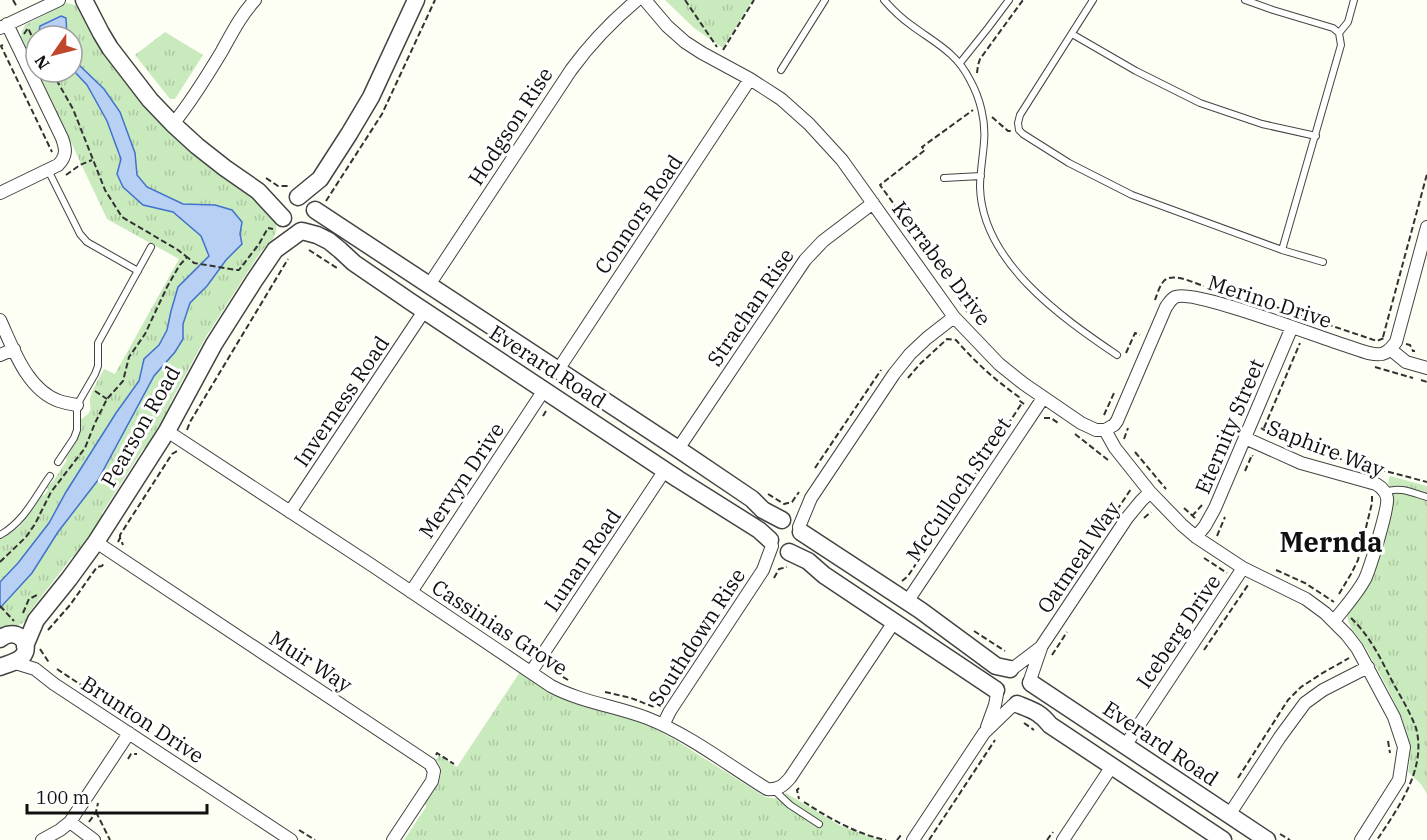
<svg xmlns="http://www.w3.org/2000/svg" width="1427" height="840" font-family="'IBM Plex Serif',serif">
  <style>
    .park { fill: url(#park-tufts) }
    .water { fill: #b9d0f5; stroke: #4172cc; stroke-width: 1.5 }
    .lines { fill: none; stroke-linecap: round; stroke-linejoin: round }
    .service-casing { stroke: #434343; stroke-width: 8 }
    .minor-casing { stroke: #434343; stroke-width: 14 }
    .tertiary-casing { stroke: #434343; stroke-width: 19 }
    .path { stroke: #323232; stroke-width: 2; stroke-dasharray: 6 3; stroke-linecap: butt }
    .service { stroke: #fff; stroke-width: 6 }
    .minor { stroke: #fff; stroke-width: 12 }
    .tertiary { stroke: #fff; stroke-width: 16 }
    .labels { text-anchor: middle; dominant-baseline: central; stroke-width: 6; stroke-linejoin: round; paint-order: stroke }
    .street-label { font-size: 21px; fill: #101010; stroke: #fff }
    .district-label { font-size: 27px; font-weight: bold; fill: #101010; stroke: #fff }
  </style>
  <defs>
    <pattern id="park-tufts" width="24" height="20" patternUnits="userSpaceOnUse" patternTransform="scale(1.5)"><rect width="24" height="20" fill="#c9eabd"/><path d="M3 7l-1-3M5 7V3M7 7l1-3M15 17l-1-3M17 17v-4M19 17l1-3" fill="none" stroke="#acc8a1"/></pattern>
  </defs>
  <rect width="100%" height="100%" fill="#fefff4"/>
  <path class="park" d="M665,0H753L723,48L694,28Z
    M67,3L78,6L81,9L98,40L258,199L277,221L276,232L271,243L263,249L256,259L207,335L170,403L171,410L149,446L143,449L102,513V520L77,556L72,557L28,614L26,621L18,626L0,631V540L19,527L41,495H44L48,490L47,487L54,480L67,460L66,458C73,445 81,435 81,419C97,410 87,406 91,395C94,386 100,377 104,369L115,374L179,259L107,219L38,72H72V36H36V68L21,37L22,31L25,25Z
    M165,32L203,55L175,99H170L135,55Z
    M1390,476L1427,486V794L1421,784L1408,772C1415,741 1401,716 1388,689C1381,677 1375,664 1368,652C1362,640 1349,630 1347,616L1393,503V492L1388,483Z
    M520,672L550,692L570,702L627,717L653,728L677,741L765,797C774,799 779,799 786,793L839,825L879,840H404L426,807L425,801C434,788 449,774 436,760L439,755L457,767Z"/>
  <path class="water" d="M61,16L66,18L67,36H43L39,31L40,26Z
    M72,53L77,63L104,89L120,112L135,153L137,175L147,187L183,204L215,205L232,210L242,222L240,234L242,244L226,260L207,286L190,303L183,324V339L175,352L154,376L98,480L58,532L32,573L0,608V582L18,563L49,523L66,492L116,413L139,381L144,359L159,345L167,330L171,311L178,287L209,256L201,236L173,212L143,205L123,187L117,174L121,159L107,121L87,85L72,69Z"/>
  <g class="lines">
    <g class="service-casing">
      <path id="service" d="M884,0C892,9 901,18 911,25C935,43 956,52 970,80C980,98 986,121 984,142C983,157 980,172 980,187C982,262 1061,317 1117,355
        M1093,0L1020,115L1018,123L1019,130L1023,134L1069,163L1132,195L1282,250L1323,262
        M1245,0L1273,10L1333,28L1339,33
        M1072,34L1136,71L1200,103L1262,124L1316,136
        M960,63L988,28L1009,0
        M781,70L825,0
        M48,170L80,234L87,242L138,271
        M944,178L981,176
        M1282,250L1341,45L1339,33L1348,22L1354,0
        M58,462L74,438L77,430V405L95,374L98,366V343L151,247
        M1385,492C1399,486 1413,493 1427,497
        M0,535C24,522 35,497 50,476
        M774,790L790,805L819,824"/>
    </g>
    <g class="minor-casing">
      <path id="minor" d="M645,0L667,26L685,42L702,53L750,79L781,99L809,124L842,160L954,317L999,364L1024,384L1081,423L1096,430H1105L1115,448L1150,492L1182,525L1196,537L1243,568L1306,599L1325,613L1347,635L1357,648L1394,717L1404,747L1399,780L1361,840
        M0,28L59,0
        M173,124C191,102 207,76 222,51C232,33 241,15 255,0
        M0,193L58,165C67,156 66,149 62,138L7,24
        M429,285L571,70C590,44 612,21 637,0
        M0,320C13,348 27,390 59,401C65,403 71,404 77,405
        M1390,349L1406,362L1427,368
        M0,355L14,349
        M558,370L750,79
        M1105,430L1114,425L1117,421L1166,307C1169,303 1171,299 1175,297C1193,288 1320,338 1347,346C1357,349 1372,356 1382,354C1389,352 1392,347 1396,342L1427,227
        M167,431L373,566L551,686C581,702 615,706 647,718C690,735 728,765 767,789C778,790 783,786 790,778L894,622
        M1245,438L1301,463L1376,484C1381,487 1386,491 1387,498C1389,507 1370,568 1365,579C1357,594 1345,607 1334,621
        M678,449L805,260L823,241L873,203
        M290,512L424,311
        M799,527L811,498L894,374L910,354L927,338L954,317
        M1196,537L1205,526L1215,508L1292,327
        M96,542L430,764L434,771L432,781L393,840
        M411,592L544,390
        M907,602L1043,398
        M12,662L35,669L54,684L291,840
        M1012,669L1041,647L1127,518L1141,501L1150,492
        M531,672L665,470
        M1030,680L1041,648
        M663,725L670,711L763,570L772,546
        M987,727L995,705L997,694
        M1125,746L1243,568
        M1229,815L1280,737L1305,703L1323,690L1368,667
        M70,822L94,840
        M42,840L60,830L70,822L129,733
        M913,840L984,733L1013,705
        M1063,840L1112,766"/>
    </g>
    <g class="tertiary-casing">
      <path id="tertiary" d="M84,0L101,33L110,48L150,100L173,124L197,146L225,168L258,191L283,218
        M298,197L320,179L349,134L371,97L416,0
        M315,210L678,449L752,499L763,510L782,520
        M302,231L317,235L329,241L340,250L354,263L411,302L678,479L759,530L770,540
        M801,532L920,610L996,666L1010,669
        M789,552L808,561L824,575L996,690
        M0,639C15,626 34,643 22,657C17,662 7,664 0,667
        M25,646L36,620L69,579L96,542L167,431L214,344L254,281L275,250L301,231
        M1031,683L1267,840
        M1017,704C1032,710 1040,712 1050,725L1223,840"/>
    </g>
    <path class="path" d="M13,0L17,7
      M685,0L717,47
      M24,34L28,28L36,45
      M3,45L1,46L52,152
      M723,50L754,0
      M52,72L73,109L105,190L122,217L178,250L187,257
      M977,73L978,65L980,59L1023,0
      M992,117L1008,131H1011
      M66,175L80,165L92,160
      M266,178L278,186H288
      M326,201L382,114L435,0
      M893,209L896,207L880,185L925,150L922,147L973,110
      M309,250L337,268
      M1155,300C1157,295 1159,287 1163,282C1172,271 1193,283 1204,286
      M959,302L967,312
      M1267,304L1377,341L1384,338
      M1383,337L1427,174
      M1406,344L1410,345L1413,351H1415
      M1126,353L1135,333L1140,335
      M1375,367L1413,378
      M908,378L919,365L947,339L956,340C975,362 995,380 1019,397L1020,401L1024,404
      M1421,380L1427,382
      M95,391L107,399
      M1104,415L1114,393
      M543,416L546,411
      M1044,418H1051L1058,423
      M1261,428L1274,436L1310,451L1427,482
      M1264,428L1300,343
      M187,430L190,422L288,259
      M1075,434L1108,460
      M1124,439L1128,428
      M1135,452L1166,489
      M815,468L881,370
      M1245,471L1252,455L1253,456
      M768,494L784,504L792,502L799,492
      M1184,508L1196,519
      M1117,510L1131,489
      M1192,516L1202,505
      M1144,518L1151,512
      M1217,536L1225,517
      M120,538V535L172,454L177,451
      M118,542L120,538L123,545
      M1204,558L1227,573
      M0,562L26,537L35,524L51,492L85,448L95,423L107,399L123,381L129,357L145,334L167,287L179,266L187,257L194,263L236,270H239L259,244L268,228L273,229
      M1276,570L1305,583L1334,602
      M774,578L779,569L787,567
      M902,581L908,576L1022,403
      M1339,594L1351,574L1358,560L1372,503V496
      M0,606L14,621
      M23,613L29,599L37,595
      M1351,618C1370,636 1381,659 1393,683C1401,697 1410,712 1416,728C1427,769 1398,808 1377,840
      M48,630L70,605L97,567L102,566L105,562
      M974,631L1005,651
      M40,649L50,664
      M1204,650L1248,585
      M1052,655L1067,632
      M550,665L553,668L555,672L568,680
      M57,669L197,762
      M605,692L631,698L654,707L658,705L660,702
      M1024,723L1034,730
      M1388,741L1390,753
      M436,755L437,753L454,764
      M128,759L131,754H137
      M1238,778L1288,700L1301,687L1321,674L1349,658
      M799,788L797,790L799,799
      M804,802C829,818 856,834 886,840
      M96,812L110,840
      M89,822L96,812L98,803
      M299,830L315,840
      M1280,834L1290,840
      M897,840L901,835
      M929,840L995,740
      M1047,840L1053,832"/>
    <use href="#service" class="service"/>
    <use href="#minor" class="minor"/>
    <use href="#tertiary" class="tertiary"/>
  </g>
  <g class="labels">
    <g class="street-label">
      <text transform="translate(510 126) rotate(-57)">Hodgson Rise</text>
      <text transform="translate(638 214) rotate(-56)">Connors Road</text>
      <text transform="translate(942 263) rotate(53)">Kerrabee Drive</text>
      <text transform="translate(1270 301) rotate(18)">Merino Drive</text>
      <text transform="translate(750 307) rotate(-56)">Strachan Rise</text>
      <text transform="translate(548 366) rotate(33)">Everard Road</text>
      <text transform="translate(341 401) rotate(-56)">Inverness Road</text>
      <text transform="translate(140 426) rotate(-60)">Pearson Road</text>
      <text transform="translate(1229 426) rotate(-67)">Eternity Street</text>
      <text transform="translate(1326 448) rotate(21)">Saphire Way</text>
      <text transform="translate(461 480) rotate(-56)">Mervyn Drive</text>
      <text transform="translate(958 489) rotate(-56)">McCulloch Street</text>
      <text transform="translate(1078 557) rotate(-56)">Oatmeal Way</text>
      <text transform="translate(582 560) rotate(-56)">Lunan Road</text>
      <text transform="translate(500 627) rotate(33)">Cassinias Grove</text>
      <text transform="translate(1178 631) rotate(-56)">Iceberg Drive</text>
      <text transform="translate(696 637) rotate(-57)">Southdown Rise</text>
      <text transform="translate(311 661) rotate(33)">Muir Way</text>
      <text transform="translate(143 719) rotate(33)">Brunton Drive</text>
      <text transform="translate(1161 743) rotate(34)">Everard Road</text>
    </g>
    <g class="district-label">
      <text x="1331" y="541">Mernda</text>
    </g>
  </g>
  <g transform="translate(54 54) rotate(235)"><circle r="28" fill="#ffffff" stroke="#9f9f9f" stroke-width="1.5"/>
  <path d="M0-4.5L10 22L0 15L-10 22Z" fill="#c04729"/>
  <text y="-9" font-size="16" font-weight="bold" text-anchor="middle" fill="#101010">N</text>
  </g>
  <path d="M27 804v9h180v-9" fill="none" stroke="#101010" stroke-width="3"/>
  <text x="36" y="804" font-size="18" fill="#101010" stroke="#ffffff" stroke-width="4.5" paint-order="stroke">100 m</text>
</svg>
